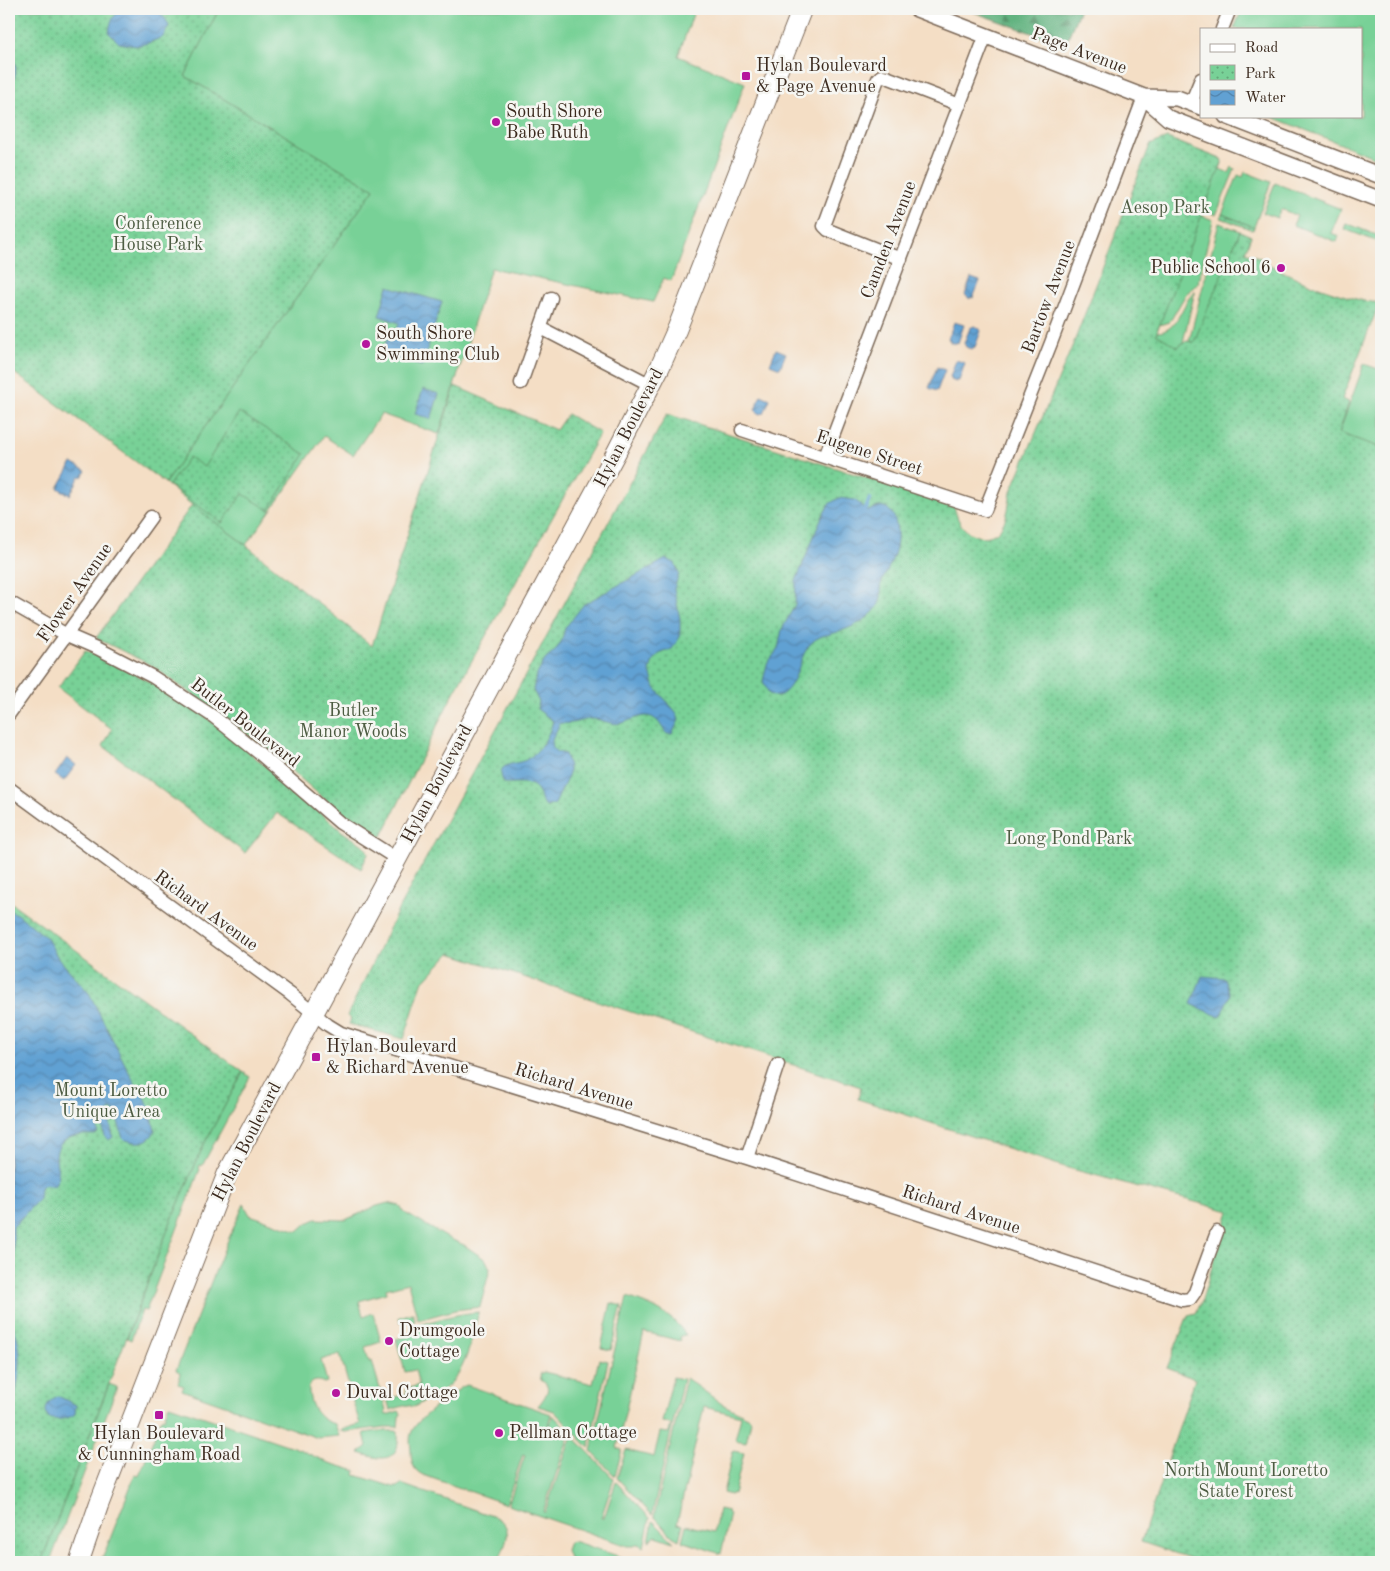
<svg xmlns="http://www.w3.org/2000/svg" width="1390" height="1571" font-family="'Old Standard TT',serif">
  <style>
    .grass { fill: #78d197; stroke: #5a7e5a }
    .forest { fill: url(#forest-firs); stroke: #4e6e4f }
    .park { fill: url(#park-dots); stroke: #5a7e5a }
    .water { fill: url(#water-waves); stroke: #4e6678 }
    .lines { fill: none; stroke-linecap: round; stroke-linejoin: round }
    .stream { stroke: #61a1d3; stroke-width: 4.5 }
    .minor-casing { stroke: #7c6958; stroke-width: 15 }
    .tertiary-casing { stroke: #7c6958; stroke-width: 18 }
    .primary-casing { stroke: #7c6958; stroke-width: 21 }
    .minor { stroke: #fff; stroke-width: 12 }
    .tertiary { stroke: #fff; stroke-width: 15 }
    .primary { stroke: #fff; stroke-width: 19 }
    .poi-dot { fill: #b5179e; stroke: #f6f6f2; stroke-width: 2 }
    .labels { text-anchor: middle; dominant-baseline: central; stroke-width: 5; stroke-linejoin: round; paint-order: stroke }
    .street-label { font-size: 18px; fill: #3b2a1e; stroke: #f6f6f2 }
    .poi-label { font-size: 18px; fill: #3b2a1e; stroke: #f6f6f2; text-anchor: start }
    .park-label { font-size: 18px; fill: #4d5c42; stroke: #f6f6f2 }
  </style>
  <defs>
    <pattern id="forest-firs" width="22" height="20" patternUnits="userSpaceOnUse" patternTransform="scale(1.25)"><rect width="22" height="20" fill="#62b380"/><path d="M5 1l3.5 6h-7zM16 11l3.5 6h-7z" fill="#529268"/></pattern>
    <pattern id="park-dots" width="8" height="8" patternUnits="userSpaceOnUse" patternTransform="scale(1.25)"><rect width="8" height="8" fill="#78d197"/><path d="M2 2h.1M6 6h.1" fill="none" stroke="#64aa7b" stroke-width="1.8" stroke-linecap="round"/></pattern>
    <pattern id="water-waves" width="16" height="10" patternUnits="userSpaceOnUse" patternTransform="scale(1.25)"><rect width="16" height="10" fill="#61a1d3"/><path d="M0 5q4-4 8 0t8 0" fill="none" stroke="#5183ab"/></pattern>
  </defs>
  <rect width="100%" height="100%" fill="#f6f6f2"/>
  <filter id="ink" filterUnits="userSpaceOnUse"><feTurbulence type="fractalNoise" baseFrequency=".02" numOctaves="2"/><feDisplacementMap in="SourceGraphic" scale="10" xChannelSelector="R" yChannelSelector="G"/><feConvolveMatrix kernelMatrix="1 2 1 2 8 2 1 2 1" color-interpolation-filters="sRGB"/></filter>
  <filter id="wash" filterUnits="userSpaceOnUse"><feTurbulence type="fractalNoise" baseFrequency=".0096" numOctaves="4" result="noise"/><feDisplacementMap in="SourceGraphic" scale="20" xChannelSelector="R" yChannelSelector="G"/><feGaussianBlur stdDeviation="1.12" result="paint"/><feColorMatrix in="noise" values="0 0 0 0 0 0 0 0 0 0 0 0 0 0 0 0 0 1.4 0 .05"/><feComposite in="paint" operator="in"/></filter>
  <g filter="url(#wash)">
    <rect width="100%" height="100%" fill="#f4dec5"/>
    <path class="grass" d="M219,9H695L678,56L745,83L671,281L664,278L653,302L491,268L439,434L381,414L353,455L324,436L246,545L192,505L165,483L374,189L185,76Z
      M1242,9H1381V160L1270,116H1361V29H1234Z
      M1167,138L1223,160L1220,169L1229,173L1232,167L1235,169L1216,215L1204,210Z
      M1245,172L1271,182L1254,227L1222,214L1238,175L1243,177Z
      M1275,183L1341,209L1331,233L1339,236L1337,242L1293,225L1297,216L1281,209L1277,218L1263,213Z
      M1198,214L1213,220L1198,283L1186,294L1172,318L1169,322L1159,325Z
      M1219,223L1240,231L1194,343L1189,341Z
      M1195,291L1183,342L1178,348L1156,334L1157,332C1179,332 1181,303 1195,291Z
      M1364,364L1381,370V448L1339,433Z
      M243,1072L250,1077L202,1166L200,1165L199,1168L200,1169L146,1311L142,1310L131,1340L127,1338L169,1226L203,1146Z
      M388,1203L400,1206L405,1213L448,1238L464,1245L486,1260L490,1269L480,1307L455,1310L418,1320L408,1283L386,1289V1293L359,1301L363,1316L373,1313L381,1342L365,1347L369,1362L372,1361L386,1410L385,1411L386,1415L399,1411L401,1414L399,1417L398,1427H385L345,1432L341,1431V1430L360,1424L352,1399L356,1398L352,1386L349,1387L340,1354L321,1360L327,1382L324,1383C318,1380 313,1380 309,1386C308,1404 317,1420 335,1424L339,1436L318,1438L182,1390L184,1386L178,1384L181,1373L176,1370L225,1247L244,1204L250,1215L298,1231L307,1223L316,1219L345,1220L377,1206Z
      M627,1297C651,1305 672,1314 686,1335H683L680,1337L681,1341L644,1332L617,1448L622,1450L615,1476L591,1451Z
      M611,1303L622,1306L611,1350L601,1348Z
      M479,1312C472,1335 468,1366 450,1384C440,1394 426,1400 414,1407L407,1405L390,1410L387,1399L407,1394L406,1389L419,1385L415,1370L405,1372L396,1339L412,1335L411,1328C434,1320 454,1314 479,1312Z
      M413,1313L415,1321L409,1323L408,1320L400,1322L399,1317Z
      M599,1359L608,1361L589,1448L554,1411L538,1406C541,1402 550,1392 547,1386C546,1383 543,1382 541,1380L540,1374L544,1372L593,1384Z
      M673,1377L683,1379L652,1515L617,1478L626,1450L654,1457L660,1432L669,1433L671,1424L662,1422Z
      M686,1378L722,1404L750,1418L751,1421L746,1442L735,1440L741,1416L704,1407L677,1523L683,1524L679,1540L672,1536L654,1516Z
      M109,1384L117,1387L50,1562H41Z
      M467,1385L551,1414L548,1425L549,1426L553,1415L570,1433L543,1512H545L572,1435L614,1479L601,1518H604L616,1482L650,1518L644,1547L638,1544L634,1546H627L508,1505L525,1455L523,1454L506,1504L423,1475C413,1470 412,1464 411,1453C411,1447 409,1440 411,1434C415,1419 449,1397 462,1387Z
      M169,1405L299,1449L326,1462L356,1471L355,1475L394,1487H398L401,1484L495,1517C516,1527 505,1545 498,1562H101L135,1475L139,1476L162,1417L164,1418Z
      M378,1431H398C398,1436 399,1445 396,1450C389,1464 370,1456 359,1453L367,1446L364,1433Z
      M733,1451L744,1453L734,1494L732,1493L731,1495L723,1493Z
      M719,1509L728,1511V1513L730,1514L721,1554L682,1541L686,1525L714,1532Z
      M653,1521L674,1542L656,1536L649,1541Z
      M572,1541L576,1542L636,1562H574L569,1558L566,1550L569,1542Z
      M530,1556H540L551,1562H516L521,1558Z"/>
    <path class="forest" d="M965,9H1080L1065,45Z"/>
    <path class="park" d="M9,9H219L185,76L374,189L165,483L9,369Z
      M1167,138L1223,160L1156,334L1178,347L1185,341L1194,342L1240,231L1251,236L1245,252L1261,258V260C1295,279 1330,293 1368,302L1369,300L1379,304L1342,399L1349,402L1339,433L1381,448V1562H1202L1141,1542L1195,1379L1167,1368L1188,1315L1196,1313L1201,1303L1229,1211L1068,1168L858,1099L861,1087L450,953L422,983L404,1039L349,1024L351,1019L347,1016L399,908L667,414L954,506C956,514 958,521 963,527C973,539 994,541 1002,526C1008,516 1009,503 1011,492L1074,342L1150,145Z
      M1222,214L1254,227L1253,230L1221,218Z
      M1346,223L1381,237V243L1344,229Z
      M455,386L556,430L567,414L600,433L452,696L382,836L377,838L371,837L324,799L265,747L151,665L96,638L192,505L246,545L372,646Z
      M239,412L305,454L269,510L243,494L222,523L169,485L189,457L204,467Z
      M85,651L99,655L152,683L205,716L236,741L343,832L363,845L367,850L368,854L361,869L277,813L245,853L103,746L112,729L58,688Z
      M9,901L243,1072L203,1146L169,1226L41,1562H9Z"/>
    <path class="water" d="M127,9C146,9 161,6 169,26L163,37L148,43L136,46L119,43L109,33C111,18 113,14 127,9Z
      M9,54C17,61 17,69 14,79H9Z
      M971,278L980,281L973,298L970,297V299L965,295Z
      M388,286L442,302L422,366L382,354L387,339L393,341L399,323L379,316Z
      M954,322L964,325L958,343L956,342L955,344L950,342V340L948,339Z
      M974,326L979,328L981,331L975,347L971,349L966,347L964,343L970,328Z
      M776,349L786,353L780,368L770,364Z
      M956,360L965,363L959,381L956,380V382L951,380L952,378L950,377Z
      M937,367L945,370L937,391L929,388Z
      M423,389L439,394L431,419L415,414Z
      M761,395L770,399L764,413L760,414L755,410Z
      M72,463L86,471L82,477L80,476L70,495L58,488Z
      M839,498L855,500L868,511C872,510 876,507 879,507C884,506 887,508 890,511C894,515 895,519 896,525C901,550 889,565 880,586C888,613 853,628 831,634C828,635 823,635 820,637C795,648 803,686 777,697L769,694L763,681L767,664L778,649L782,629L795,605L796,581L820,521L829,504Z
      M666,559L675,563L679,574L674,589L680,619V637L672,649L659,654L652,663L650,672L655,688L676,712L679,720L672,734H667C663,730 660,722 655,719C645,711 631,721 622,723C611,726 601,718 591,719C580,720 572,725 560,723L552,740V748L557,752L565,754L569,766V774L555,804L546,807C540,801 542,800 539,793C534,779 516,784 504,783C493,762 515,765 526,760C540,752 549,736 553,721L537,709L539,702L533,690L536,676L545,660L556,650L562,640L565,628L584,604Z
      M67,758L76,765L64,781L55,775Z
      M9,910L20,916L47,938L58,958L89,993L133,1080L151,1109L155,1132C146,1144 138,1144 123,1139L115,1111L110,1109L108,1114L113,1137L109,1140L105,1137L100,1116L98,1115L97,1117L98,1133L95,1135C79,1134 57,1136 56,1157C56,1164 58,1170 59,1177L54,1186L45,1184L40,1188L39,1199L13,1227L15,1276L12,1281L9,1283Z
      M1202,976L1225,978L1230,995L1220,1017L1191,1004Z
      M9,1320C28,1347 19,1386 9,1415Z
      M58,1396L76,1405L75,1414C69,1419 56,1421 48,1418C43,1409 48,1400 58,1396Z"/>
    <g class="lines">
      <path class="stream" d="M866,509L870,499"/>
    </g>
  </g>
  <g filter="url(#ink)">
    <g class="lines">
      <g class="minor-casing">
        <path id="minor" d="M1222,29L1230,9
          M1191,103L1201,79
          M901,259L828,230L824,226L878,79L881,76H884L960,105
          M541,328L651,385
          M521,383L551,298
          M742,430L985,510L1051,343L1144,97
          M825,457L986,35
          M9,602L67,635L97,648L153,677L214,717L259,753L340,823L397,859
          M9,714L151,517
          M9,788L290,994L328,1025L341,1033L747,1158L1182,1300L1190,1299L1195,1292L1217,1232
          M747,1158L778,1064"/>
      </g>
      <g class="tertiary-casing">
        <path id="tertiary" d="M917,9L1144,97L1168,118L1381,200
          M1144,97L1177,98L1201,107
          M1226,116L1381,176"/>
      </g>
      <g class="primary-casing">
        <path id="primary" d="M79,1562L99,1504L227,1174L617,451L660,367L677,329L802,9"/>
      </g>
      <use href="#minor" class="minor"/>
      <use href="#tertiary" class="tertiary"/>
      <use href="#primary" class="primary"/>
    </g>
  </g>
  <g class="poi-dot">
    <rect x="741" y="71" width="10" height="10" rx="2.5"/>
    <circle cx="496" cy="122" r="5"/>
    <circle cx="1281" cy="268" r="5"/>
    <circle cx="366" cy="344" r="5"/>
    <rect x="311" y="1052" width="10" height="10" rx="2.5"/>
    <circle cx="389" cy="1341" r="5"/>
    <circle cx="336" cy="1393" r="5"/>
    <rect x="154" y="1410" width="10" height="10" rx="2.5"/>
    <circle cx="499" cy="1433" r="5"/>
  </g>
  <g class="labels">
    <g class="street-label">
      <text transform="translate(1079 51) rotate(21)">Page Avenue</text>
      <text transform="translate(889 240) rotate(-69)">Camden Avenue</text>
      <text transform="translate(1049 297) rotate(-69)">Bartow Avenue</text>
      <text transform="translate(629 428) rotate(-63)">Hylan Boulevard</text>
      <text transform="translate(869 453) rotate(18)">Eugene Street</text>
      <text transform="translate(75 593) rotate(-55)">Flower Avenue</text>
      <text transform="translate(245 723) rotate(38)">Butler Boulevard</text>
      <text transform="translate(437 784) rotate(-62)">Hylan Boulevard</text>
      <text transform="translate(206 911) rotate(36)">Richard Avenue</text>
      <text transform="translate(574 1087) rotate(17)">Richard Avenue</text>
      <text transform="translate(247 1142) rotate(-63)">Hylan Boulevard</text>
      <text transform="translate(961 1210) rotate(18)">Richard Avenue</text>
    </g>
    <g class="poi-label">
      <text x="756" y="66">Hylan Boulevard<tspan x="756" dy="21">&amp; Page Avenue</tspan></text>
      <text x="506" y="112">South Shore<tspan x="506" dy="21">Babe Ruth</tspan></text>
      <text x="1271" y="268" text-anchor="end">Public School 6</text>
      <text x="376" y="334">South Shore<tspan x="376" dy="21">Swimming Club</tspan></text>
      <text x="326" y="1047">Hylan Boulevard<tspan x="326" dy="21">&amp; Richard Avenue</tspan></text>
      <text x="399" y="1331">Drumgoole<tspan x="399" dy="21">Cottage</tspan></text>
      <text x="346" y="1393">Duval Cottage</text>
      <text x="509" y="1433">Pellman Cottage</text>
      <text x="159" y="1434" text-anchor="middle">Hylan Boulevard<tspan x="159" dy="21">&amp; Cunningham Road</tspan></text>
    </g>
    <g class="park-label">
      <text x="1165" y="208">Aesop Park</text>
      <text x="158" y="224">Conference<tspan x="158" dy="21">House Park</tspan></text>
      <text x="353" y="711">Butler<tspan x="353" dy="21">Manor Woods</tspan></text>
      <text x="1069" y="839">Long Pond Park</text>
      <text x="111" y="1091">Mount Loretto<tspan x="111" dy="21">Unique Area</tspan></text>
      <text x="1246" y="1471">North Mount Loretto<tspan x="1246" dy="21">State Forest</tspan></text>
    </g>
  </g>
  <rect width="1390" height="1571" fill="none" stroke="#f6f6f2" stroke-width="30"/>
  <rect x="1200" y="28" width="162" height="90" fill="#f6f6f2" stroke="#aba49d"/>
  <rect x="1210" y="44" width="25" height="8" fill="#ffffff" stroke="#aba49d"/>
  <text x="1245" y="52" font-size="15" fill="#3b2a1e">Road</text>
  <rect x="1210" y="65" width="25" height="15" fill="url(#park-dots)" stroke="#aba49d"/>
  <text x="1245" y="78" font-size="15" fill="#3b2a1e">Park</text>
  <rect x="1210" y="90" width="25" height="15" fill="url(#water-waves)" stroke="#aba49d"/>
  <text x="1245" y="102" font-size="15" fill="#3b2a1e">Water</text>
</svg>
